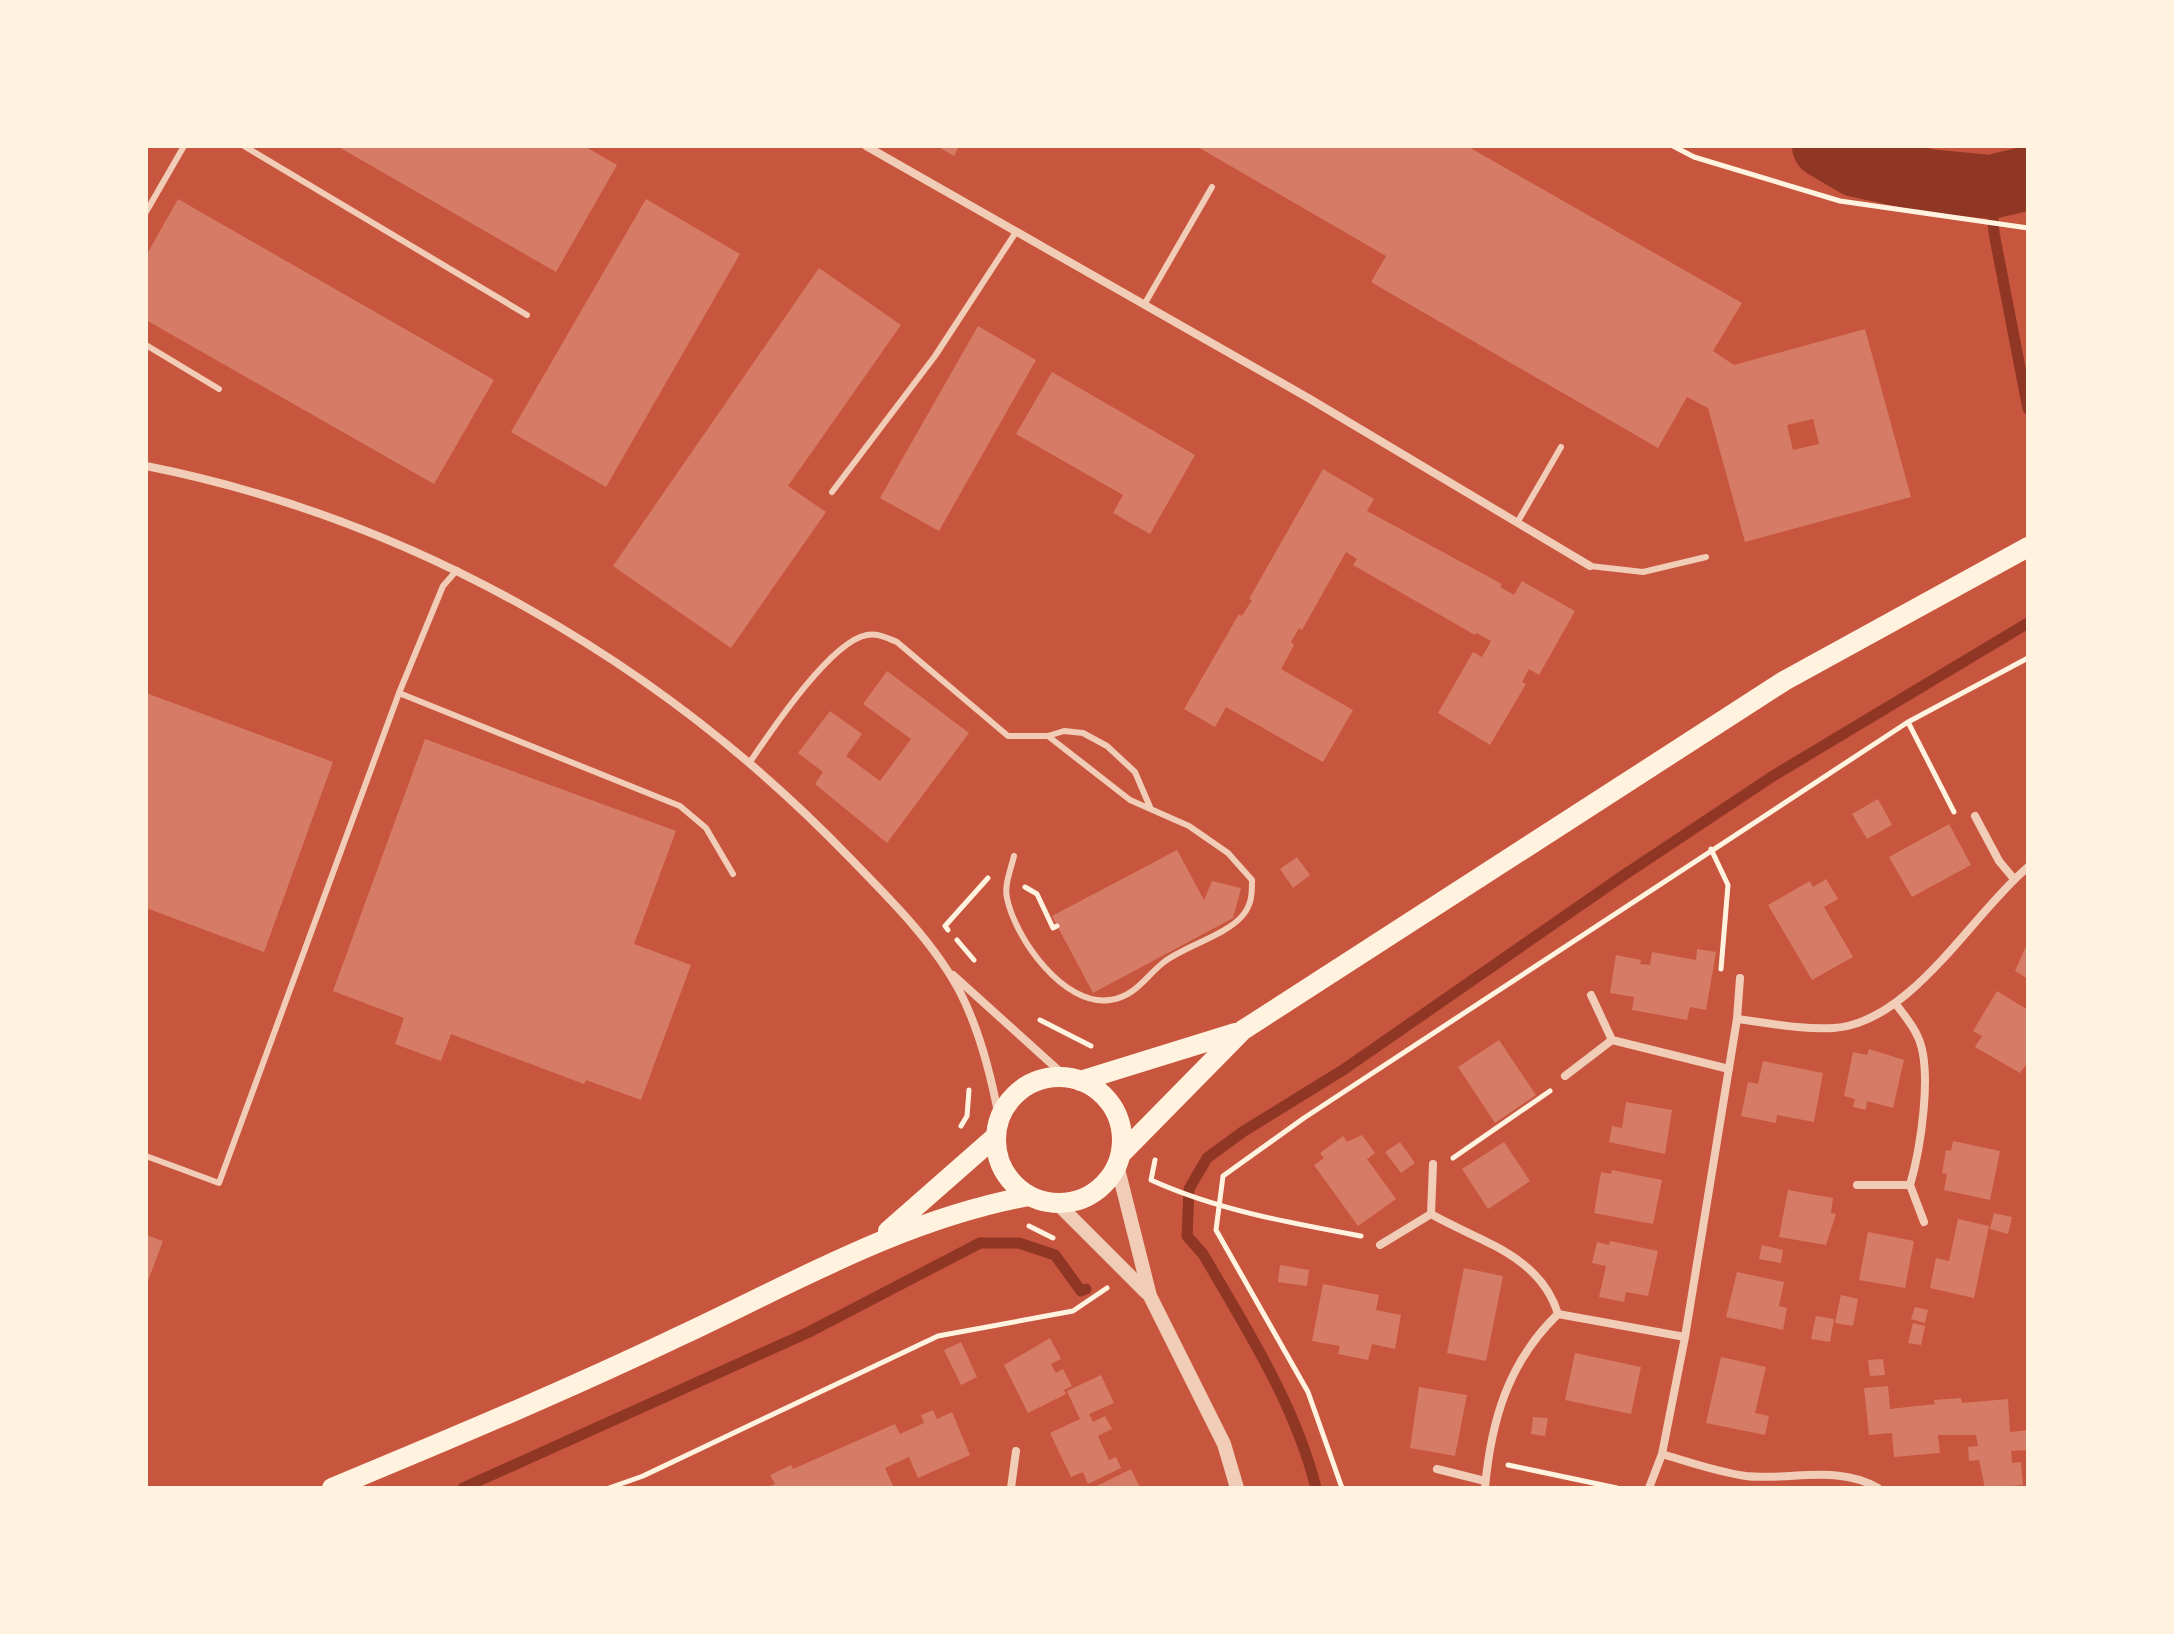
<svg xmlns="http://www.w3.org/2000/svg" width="2174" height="1634" font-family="'Golos Text',sans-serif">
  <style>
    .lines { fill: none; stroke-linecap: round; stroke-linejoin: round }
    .stream { stroke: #8f3625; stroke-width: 11 }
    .river { stroke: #8f3625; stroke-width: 64 }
    .building { fill: #d67c66; fill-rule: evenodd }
    .path { stroke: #fff3e0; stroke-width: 5 }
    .service { stroke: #f1ccb7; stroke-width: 6 }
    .minor { stroke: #f1ccb7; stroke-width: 8 }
    .tertiary { stroke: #f1ccb7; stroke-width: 14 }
    .primary { stroke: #fff3e0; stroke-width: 20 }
  </style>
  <rect width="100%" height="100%" fill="#c8553d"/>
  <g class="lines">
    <path class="stream" d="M1991,187L1994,233L2028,409
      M463,1488L809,1332L980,1243H1019L1055,1255L1081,1291L1086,1289
      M1316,1488C1295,1404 1246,1328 1203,1254L1187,1236L1189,1189L1207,1158L1244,1131L1343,1070L1624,875L1773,776L2028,623"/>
    <path class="river" d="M1824,146L1856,165L1929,181L1991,187L2028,178"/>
  </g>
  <path class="building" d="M337,146H584L617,165L556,272Z
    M937,146H959L954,156Z
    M1196,146H1467L1742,303L1713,351L1734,365L1865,329L1911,497L1745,542L1708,408L1687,397L1658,448L1371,282L1386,256ZM1813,419L1819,444L1793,450L1787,425Z
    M178,199L494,380L434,484L146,320V256Z
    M646,199L740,254L606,487L511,432Z
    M819,268L901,325L788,486L826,512L731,648L613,566Z
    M978,326L1036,360L939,531L880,498Z
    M1052,372L1195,455L1150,534L1113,513L1123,495L1016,434Z
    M1323,469L1374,499L1367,511L1502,584L1500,587L1514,595L1522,581L1575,611L1539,675L1529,669L1522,682L1526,684L1490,745L1438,713L1473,652L1482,657L1491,641L1476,633L1475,635L1353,565L1357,559L1346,552L1302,630L1299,628L1291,642L1294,645L1281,669L1353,710L1323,762L1226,707L1215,727L1184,709L1239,614L1242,616L1252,600L1249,599Z
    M887,671L969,733L887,843L815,784L823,772L798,753L830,711L862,734L846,756L880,781L911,739L863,704Z
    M146,693L333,762L264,952L146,908Z
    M425,739L676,831L634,944L691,965L641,1100L586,1080L584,1084L451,1034L441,1061L395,1044L404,1018L333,991Z
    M1878,799L1892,825L1867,839L1852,814Z
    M1949,824L1971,865L1912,897L1889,857Z
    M1177,850L1204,900L1212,881L1241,888L1233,918L1093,993L1052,916Z
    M1297,857L1310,875L1293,888L1280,869Z
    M1826,879L1838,899L1824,907L1853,957L1812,980L1768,905L1810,881L1813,887Z
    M2028,942V979L2015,971Z
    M1697,949L1716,952L1706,1010L1690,1007L1687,1020L1632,1010L1634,997L1610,993L1616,955L1641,960L1640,964L1650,965L1652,952L1696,960Z
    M1997,991L2028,1010V1062L2020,1073L1975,1047L1982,1036L1973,1031Z
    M1499,1040L1536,1095L1495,1123L1458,1067Z
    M1869,1049L1904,1060L1893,1108L1867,1101L1866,1110L1853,1107L1855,1099L1844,1096L1853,1052L1867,1055Z
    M1763,1061L1823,1073L1814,1122L1777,1115L1776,1123L1741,1116L1748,1082L1758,1084Z
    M1626,1102L1672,1110L1665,1154L1609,1142L1612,1126L1622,1128Z
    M1362,1135L1375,1153L1367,1159L1396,1199L1358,1226L1314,1165L1324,1158L1320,1153L1343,1136L1347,1142Z
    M1953,1141L2000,1151L1990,1200L1944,1190L1947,1174L1942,1173L1946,1150L1951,1151Z
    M1400,1142L1415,1163L1401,1173L1385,1152Z
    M1504,1142L1530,1181L1488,1209L1462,1169Z
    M1612,1170L1662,1180L1653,1224L1594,1213L1601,1172L1611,1174Z
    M1788,1190L1833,1198L1831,1213L1836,1214L1826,1245L1779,1237Z
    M1994,1213L2012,1217L2008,1234L1990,1229Z
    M1958,1219L1989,1226L1974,1298L1930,1288L1936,1258L1949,1261Z
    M1868,1232L1914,1241L1905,1288L1859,1280Z
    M146,1235L163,1241L146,1286Z
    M1610,1241L1658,1251L1648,1296L1626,1292L1624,1302L1599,1297L1606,1266L1592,1263L1597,1242L1609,1245Z
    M1762,1245L1783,1250L1781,1263L1759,1259Z
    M1280,1265L1309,1270L1307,1286L1278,1282Z
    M1464,1268L1503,1276L1486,1361L1447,1353Z
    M1737,1272L1784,1282L1779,1306L1787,1308L1783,1330L1726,1317Z
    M1323,1284L1379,1295L1376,1310L1401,1315L1395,1349L1372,1344L1368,1360L1338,1354L1340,1346L1312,1341Z
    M1841,1295L1858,1299L1853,1326L1835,1323Z
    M1915,1307L1928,1310L1925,1323L1911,1319Z
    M1816,1316L1834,1319L1830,1342L1811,1339Z
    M1913,1323L1925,1326L1921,1345L1908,1343Z
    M1050,1338L1061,1359L1051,1364L1054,1370L1056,1373L1063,1369L1072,1386L1064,1390L1066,1394L1028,1413L1004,1365Z
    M961,1342L977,1377L961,1385L944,1350Z
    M1575,1353L1641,1367L1631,1414L1565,1400Z
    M1721,1357L1766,1367L1755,1413L1769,1416L1765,1435L1706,1423Z
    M1883,1359L1885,1375L1870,1376L1868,1360Z
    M1101,1375L1114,1403L1089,1414L1093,1422L1105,1416L1112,1429L1098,1436L1109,1460L1116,1457L1121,1468L1088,1484L1083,1472L1071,1477L1050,1433L1080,1419L1067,1391Z
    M1888,1386L1890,1409L1935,1404L1934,1400L1961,1398L1962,1403L2008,1399L2010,1432L2028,1430V1450L2011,1451L2012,1463L2021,1462L2023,1485L1985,1488L1979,1460L1969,1461L1968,1447L1978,1446L1976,1435H1938L1940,1453L1894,1457L1892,1433L1869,1435L1864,1388Z
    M1419,1387L1467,1395L1455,1456L1410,1448Z
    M933,1410L937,1419L952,1412L970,1455L918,1478L909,1457L898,1462L885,1468L894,1488H765L775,1484L770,1475L791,1465L793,1469L895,1424L900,1434L924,1423L921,1415Z
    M1533,1417L1548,1418L1545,1436L1531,1434Z
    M1131,1469L1140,1488H1093Z"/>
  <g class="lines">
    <path class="path" d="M1673,146L1694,157L1840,201L2028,228
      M1908,722L1954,812
      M1711,849L1728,885L1721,969
      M1025,887L1037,894L1053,928L1057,926
      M948,930L945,926L988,878
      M957,940L974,960
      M1040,1020L1091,1046
      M961,1126L967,1116L969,1090
      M1453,1158L1550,1091
      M1155,1160L1151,1180C1217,1210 1290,1223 1361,1236
      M1029,1226L1053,1238
      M1508,1465L1617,1488
      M609,1488L643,1476L938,1336L1073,1311L1107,1288
      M1342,1488L1308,1392L1216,1230L1223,1176L1304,1118L1908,722L2028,658"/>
    <path class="service" d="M244,146L527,315
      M146,212L184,146
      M1144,305L1212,187
      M146,345L219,389
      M832,492L935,356L1016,232
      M1517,523L1561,447
      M1590,566L1643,572L1706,557
      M399,693L680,806L706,828L733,874
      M750,762C771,731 831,641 867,635C878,633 887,638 897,642L1008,736H1048L1064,731L1083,733L1107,746L1135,772L1150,807
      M1014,856C1011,869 1004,885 1007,898C1015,938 1064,1007 1110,1000C1136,996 1145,977 1164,962C1185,946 1227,935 1243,915C1252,904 1252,893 1252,880L1228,853L1189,826L1130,800L1048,736
      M146,1156L219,1183L399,693L443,586L457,570"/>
    <path class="minor" d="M866,146L1310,399L1590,566
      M146,466C413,519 660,661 849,857C888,897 934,942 960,992C980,1031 991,1075 999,1118
      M1975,816L1999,861L2014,879
      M953,975L1066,1077
      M1591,995L1612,1040
      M1896,1004C1903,1014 1912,1024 1917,1035C1934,1068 1920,1151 1910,1185
      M1737,1019C1769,1023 1802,1030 1834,1028C1911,1023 1972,914 2028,867
      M1612,1040L1729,1069
      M1565,1076L1612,1040
      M1857,1185H1910L1924,1222
      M1431,1214L1433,1164
      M1380,1245L1431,1214C1480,1242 1540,1255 1558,1314L1685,1337
      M1662,1454C1689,1462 1717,1472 1746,1476C1791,1481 1837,1464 1878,1488
      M1437,1469L1485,1481
      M1011,1488L1016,1451
      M1485,1488C1491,1421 1508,1362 1558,1314
      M1649,1488L1662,1454L1685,1337L1737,1019L1740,978"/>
    <path class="tertiary" d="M1117,1165L1150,1296L1224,1444L1237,1488
      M1057,1203L1147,1293"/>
    <path class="primary" d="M996 1140a63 63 0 1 1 126 0a63 63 0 1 1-126 0Z
      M1080,1081L1235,1033
      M1120,1155L1243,1030L1784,681L2028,547
      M888,1231L995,1137
      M332,1488C450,1439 567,1390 682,1335C795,1282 904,1219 1029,1196"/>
  </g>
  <rect width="2174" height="1634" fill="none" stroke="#fff3e0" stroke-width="296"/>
</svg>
